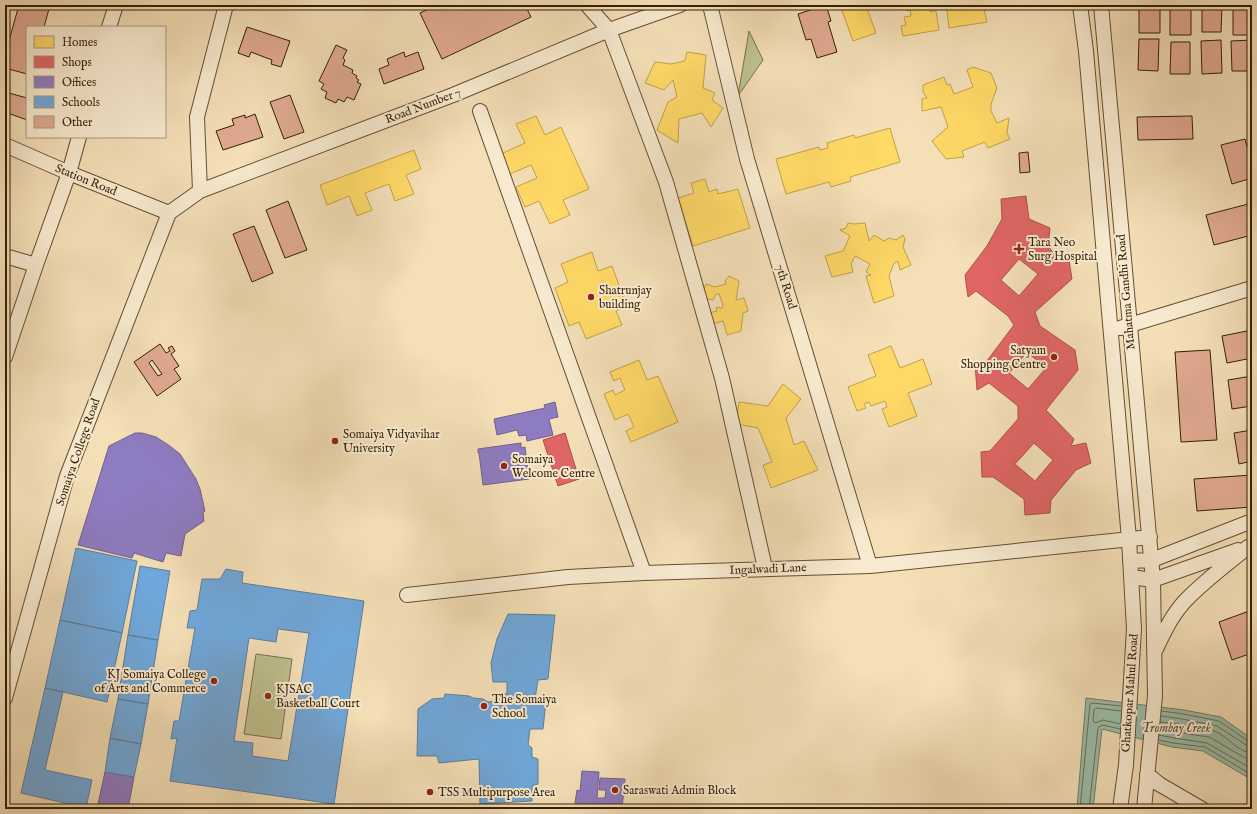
<svg xmlns="http://www.w3.org/2000/svg" width="1257" height="814" font-family="'IM FELL English',serif">
  <style>
    .green { fill: #bec18d; stroke: #797049 }
    .water { fill: #9cbdaa; stroke: #727e68 }
    .homes { fill: #ffd966; stroke: #c2a149 }
    .shops { fill: #e06666; stroke: #ac5149; fill-rule: evenodd }
    .offices { fill: #8e7cc3; stroke: #73608a }
    .schools { fill: #6fa8dc; stroke: #5d7f9c; fill-rule: evenodd }
    .lines { fill: none; stroke-linecap: round; stroke-linejoin: round }
    .shore { stroke: #686e58; stroke-width: 1 }
    .building { fill: #e0aa91; stroke: #341f05; fill-rule: evenodd }
    .minor-casing { stroke: #644f32; stroke-width: 16 }
    .minor { stroke: #f8ead0; stroke-width: 14 }
    .poi-dot { fill: #8f2418; stroke: #f8ead0; stroke-width: 1.5 }
    .labels { text-anchor: middle; dominant-baseline: central; stroke-width: 4; stroke-linejoin: round; paint-order: stroke }
    .street-label { font-size: 12px; fill: #341f05; stroke: #f8ead0 }
    .poi-label { font-size: 12px; fill: #341f05; stroke: #f8ead0; text-anchor: start }
    .water-label { font-size: 13px; font-style: italic; fill: #534e37; stroke: #f8ead0 }
  </style>
  <rect width="100%" height="100%" fill="#f4dfb7"/>
  <filter id="stains"><feTurbulence type="fractalNoise" baseFrequency=".005" numOctaves="4"/><feColorMatrix values="0 0 0 0 .2 0 0 0 0 .09 0 0 0 0 .02 0 0 0 .5 -.17"/></filter>
  <radialGradient id="worn" r=".72"><stop offset=".6" stop-color="#630" stop-opacity="0"/><stop offset="1" stop-color="#630" stop-opacity=".3"/></radialGradient>
  <path class="green" d="M749,31L763,60L738,96Z
    M256,654L292,659L281,739L244,734Z"/>
  <path class="water" d="M1086,698L1184,710L1221,717L1252,739V780L1203,751L1172,747L1102,729L1093,809H1077Z"/>
  <path class="homes" d="M840,5H868L866,6L876,33L853,41Z
    M906,5H929L930,12L936,11L939,30L903,36L901,26L906,25L904,17L911,16L910,10L907,11Z
    M949,5H983L987,22L949,28L947,10L949,9Z
    M687,52L706,55L703,88L715,93L712,100L723,108L711,127L702,113L679,119L678,143L657,130L668,102L677,97L673,80L664,90L645,83L655,62L671,64L685,61Z
    M973,67L991,73L997,88L991,104V111L997,123L1009,118L1007,133L1010,139L988,148L985,142L962,151L964,157L946,159L932,141L948,127L941,107L922,111V99L927,98L923,92V85L944,77L947,85L950,84L954,94L973,87L967,70Z
    M536,116L545,135L561,127L589,189L563,200L570,215L550,224L539,201L525,207L516,187L537,178L531,165L510,174L501,154L525,143L516,124Z
    M890,128L900,162L850,177L851,181L831,187L829,182L786,194L776,159L819,147L820,150L828,148L827,143L854,135L855,138Z
    M414,150L421,169L406,175L414,194L395,201L389,184L365,193L372,210L357,216L349,196L327,205L320,185Z
    M705,179L709,192L717,189L718,194L738,189L750,228L693,246L678,198L694,193L691,183Z
    M848,223L855,224L865,223L869,241L874,235L884,241L889,238L896,240L903,235L905,239L903,247L911,265L900,270L898,261L894,263L889,276L894,296L874,303L866,276L871,275L866,272L870,264L855,256L851,264L853,272L832,277L825,256L843,251L850,236L840,230L846,228Z
    M592,252L598,271L612,266L627,307L616,311L622,325L586,339L579,322L569,326L555,288L568,282L561,264Z
    M729,276L739,281L736,300L744,298L748,311L743,313L741,331L727,335L723,321L712,324L709,313L717,311L716,308L719,307L721,309L723,305L719,294H716L713,300L700,297L706,284L715,287L726,284L725,281Z
    M891,346L900,368L923,359L932,384L908,393L917,416L889,427L882,409L887,407L885,401L871,406L869,402L864,404L866,408L857,411L848,387L876,376L868,355Z
    M639,360L647,380L658,376L678,422L631,442L626,431L634,427L628,414L615,420L604,394L613,390L615,395L625,390L620,378L614,381L610,372Z
    M783,384L801,399L786,418L794,445L804,441L818,470L771,488L763,465L772,462L758,428L736,424L739,402L768,406Z"/>
  <path class="shops" d="M1026,196L1029,219L1050,228L1048,246L1059,260H1069L1072,279L1035,312L1040,326L1075,350L1078,370L1046,410L1074,439L1071,446L1086,443L1091,463L1076,470L1051,500L1050,513L1025,515L1024,499L993,477H982L981,452L990,451L1018,419V406L989,383L977,390L975,364L986,362L1014,325L1008,316L976,291L968,297L965,275L987,246L1002,219L1001,199ZM1019,259L1038,274L1019,296L1001,280ZM1027,352L1046,368L1028,389L1009,373ZM1034,443L1053,460L1035,481L1015,464Z
    M565,433L579,479L558,486L543,440Z"/>
  <path class="offices" d="M555,402L558,417L549,419L553,435L527,441L526,435L519,436L517,430L497,435L494,419L545,408L544,405Z
    M135,433H142L156,437L170,446L180,454L196,479L200,489L205,511L203,513L204,521L185,534L181,556L166,553L163,562L134,553L132,558L78,545L109,446Z
    M521,443V448L525,447L529,479L483,485L479,453H478V449Z
    M582,771L599,772L597,798H605L606,790H599L600,778L625,779L622,809H578L579,803H575L577,790L580,791Z
    M105,772L134,777L128,809L98,804Z"/>
  <path class="schools" d="M76,548L137,561L122,633L60,620Z
    M140,566L170,571L158,640L128,635Z
    M226,569L243,572L242,583L364,601L334,804L170,781L177,738L171,739L174,721H179L195,628H187L190,611L197,610L202,579H220ZM278,629L309,633L288,761L252,756L253,743L234,741L249,638L276,642Z
    M508,614L555,615L548,679L538,680L535,699L546,701L543,729H530L528,745L532,748V757L538,759V784L532,786V801L480,804L479,759L439,763L437,756H417L418,709L432,699L444,698L445,694L469,696L473,698L483,699L488,702L497,701L502,693L507,694V682H493L491,663L497,639Z
    M60,620L122,633L107,702L45,688Z
    M128,635L158,640L148,704L118,699Z
    M45,688L63,692L45,770L92,780L86,808L21,793Z
    M118,699L148,704L141,744L110,738Z
    M110,738L141,744L134,777L105,772Z"/>
  <g class="lines">
    <path class="shore" d="M1162,711L1183,714L1219,721L1248,741L1252,742
      M1161,716L1182,719L1217,726L1246,745L1252,747
      M1160,722C1178,724 1197,726 1214,731C1228,736 1237,752 1252,753
      M1120,724L1103,720L1095,723L1093,721L1094,710L1096,708L1121,711
      M1160,728L1175,732L1209,737L1252,762
      M1159,735L1174,738L1207,743L1252,769
      M1159,740L1173,743L1205,747L1252,775
      M1080,809L1090,704L1092,703L1121,706
      M1089,809L1098,728L1100,726L1103,725L1120,729"/>
  </g>
  <path class="building" d="M19,5H50L44,27H27V74L5,68V55Z
    M437,5H525L531,17L442,59L420,13Z
    M826,5L831,21L828,22L837,52L817,58L811,39L806,40L798,14Z
    M1139,5H1160V33H1139Z
    M1170,5H1191V35H1170Z
    M1202,5H1222L1221,32H1202Z
    M1233,5H1252V35H1233Z
    M247,27L290,41L281,67L271,64L272,60L251,52L249,57L238,53Z
    M1139,39H1159L1158,71L1138,70Z
    M1221,40L1222,73L1202,74L1201,41Z
    M1252,40V71H1232L1231,41Z
    M1171,42H1190V74H1170Z
    M336,45L347,50L343,58L345,60L343,65L353,70L352,73L357,76L356,78L359,80L357,82L361,84L354,100L347,97L344,102L338,99L336,103L325,98L327,92L321,89L324,84L319,81Z
    M404,52L405,57L418,52L424,69L384,84L379,69L389,65L387,59Z
    M5,86L10,87L9,93L27,98V120L5,112Z
    M290,95L304,132L284,139L270,102Z
    M255,114L263,137L223,150L216,131L234,125L232,119L245,115V118Z
    M1192,116L1193,139L1138,140L1137,117Z
    M1245,139L1252,166V178L1232,184L1221,145Z
    M1028,152L1030,172L1020,173L1019,153Z
    M288,201L307,250L285,258L266,210Z
    M1252,203V235L1214,245L1206,215Z
    M254,226L273,273L252,282L233,234Z
    M1252,330V358L1227,363L1222,336Z
    M160,344L166,353L170,351L168,348L172,346L175,351L171,354L179,366L174,369L181,379L157,396L134,362ZM152,360L162,374L158,376L149,363Z
    M1210,350L1217,440L1181,442L1175,352Z
    M1252,376V406L1232,409L1228,380Z
    M1252,430V461L1239,464L1234,433Z
    M1252,475V507L1197,511L1194,479Z
    M1252,610V653L1232,660L1219,622Z"/>
  <g class="lines">
    <g class="minor-casing">
      <path id="minor" d="M587,5L609,30L666,182L722,378L765,568
        M710,5L747,159L870,566
        M1080,5L1086,51L1129,539L1134,629L1126,765L1120,809
        M1101,5L1153,580L1155,696L1144,809
        M109,27L116,5
        M480,111L644,573
        M5,145L69,173L169,213
        M200,191L197,117L226,5
        M169,213L200,191L453,95L609,30L680,5
        M5,256L36,265
        M1120,328L1252,288
        M5,357L36,265L69,173L79,137
        M1130,561L1152,560L1252,521
        M1131,577L1153,580L1238,550
        M407,595L568,577L644,573L870,566L1150,537
        M1156,649C1164,632 1172,615 1185,601C1204,581 1227,564 1248,547
        M5,698L67,476L169,213
        M1147,774L1159,784L1202,809"/>
    </g>
    <use href="#minor" class="minor"/>
  </g>
  <g class="poi-dot">
    <path d="M1017 243h4v4h4v4h-4v4h-4v-4h-4v-4h4z"/>
    <circle cx="591" cy="297" r="4"/>
    <circle cx="1054" cy="357" r="4"/>
    <circle cx="335" cy="441" r="4"/>
    <circle cx="504" cy="466" r="4"/>
    <circle cx="214" cy="681" r="4"/>
    <circle cx="268" cy="696" r="4"/>
    <circle cx="484" cy="706" r="4"/>
    <circle cx="615" cy="790" r="4"/>
    <circle cx="430" cy="792" r="4"/>
  </g>
  <g class="labels">
    <g class="street-label">
      <text transform="translate(423 106) rotate(-21)">Road Number 7</text>
      <text transform="translate(86 180) rotate(22)">Station Road</text>
      <text transform="translate(786 287) rotate(73)">7th Road</text>
      <text transform="translate(1126 292) rotate(-95)">Mahatma Gandhi Road</text>
      <text transform="translate(78 452) rotate(-71)">Somaiya College Road</text>
      <text transform="translate(768 569) rotate(-2)">Ingalwadi Lane</text>
      <text transform="translate(1130 693) rotate(-86)">Ghatkopar Mahul Road</text>
    </g>
    <g class="poi-label">
      <text x="1028" y="242">Tara Neo<tspan x="1028" dy="14">Surg Hospital</tspan></text>
      <text x="599" y="290">Shatrunjay<tspan x="599" dy="14">building</tspan></text>
      <text x="1046" y="350" text-anchor="end">Satyam<tspan x="1046" dy="14">Shopping Centre</tspan></text>
      <text x="343" y="434">Somaiya Vidyavihar<tspan x="343" dy="14">University</tspan></text>
      <text x="512" y="459">Somaiya<tspan x="512" dy="14">Welcome Centre</tspan></text>
      <text x="206" y="674" text-anchor="end">KJ Somaiya College<tspan x="206" dy="14">of Arts and Commerce</tspan></text>
      <text x="276" y="689">KJSAC<tspan x="276" dy="14">Basketball Court</tspan></text>
      <text x="492" y="699">The Somaiya<tspan x="492" dy="14">School</tspan></text>
      <text x="623" y="790">Saraswati Admin Block</text>
      <text x="438" y="792">TSS Multipurpose Area</text>
    </g>
    <g class="water-label">
      <text x="1176" y="728">Trombay Creek</text>
    </g>
  </g>
  <rect width="1257" height="814" fill="none" stroke="#f4dfb7" stroke-width="20"/>
  <rect x="6" y="6" width="1245" height="802" fill="none" stroke="#341f05" stroke-width="2"/>
  <rect x="10" y="10" width="1237" height="794" fill="none" stroke="#341f05"/>
  <rect x="26" y="26" width="140" height="112" fill="#f8ead0" stroke="#aa997f"/>
  <rect x="34" y="36" width="20" height="12" fill="#ffd966" stroke="#aa997f"/>
  <text x="62" y="46" font-size="12" fill="#341f05">Homes</text>
  <rect x="34" y="56" width="20" height="12" fill="#e06666" stroke="#aa997f"/>
  <text x="62" y="66" font-size="12" fill="#341f05">Shops</text>
  <rect x="34" y="76" width="20" height="12" fill="#8e7cc3" stroke="#aa997f"/>
  <text x="62" y="86" font-size="12" fill="#341f05">Offices</text>
  <rect x="34" y="96" width="20" height="12" fill="#6fa8dc" stroke="#aa997f"/>
  <text x="62" y="106" font-size="12" fill="#341f05">Schools</text>
  <rect x="34" y="116" width="20" height="12" fill="#e0aa91" stroke="#aa997f"/>
  <text x="62" y="126" font-size="12" fill="#341f05">Other</text>
  <rect width="100%" height="100%" filter="url(#stains)"/>
  <rect width="100%" height="100%" fill="url(#worn)"/>
</svg>
